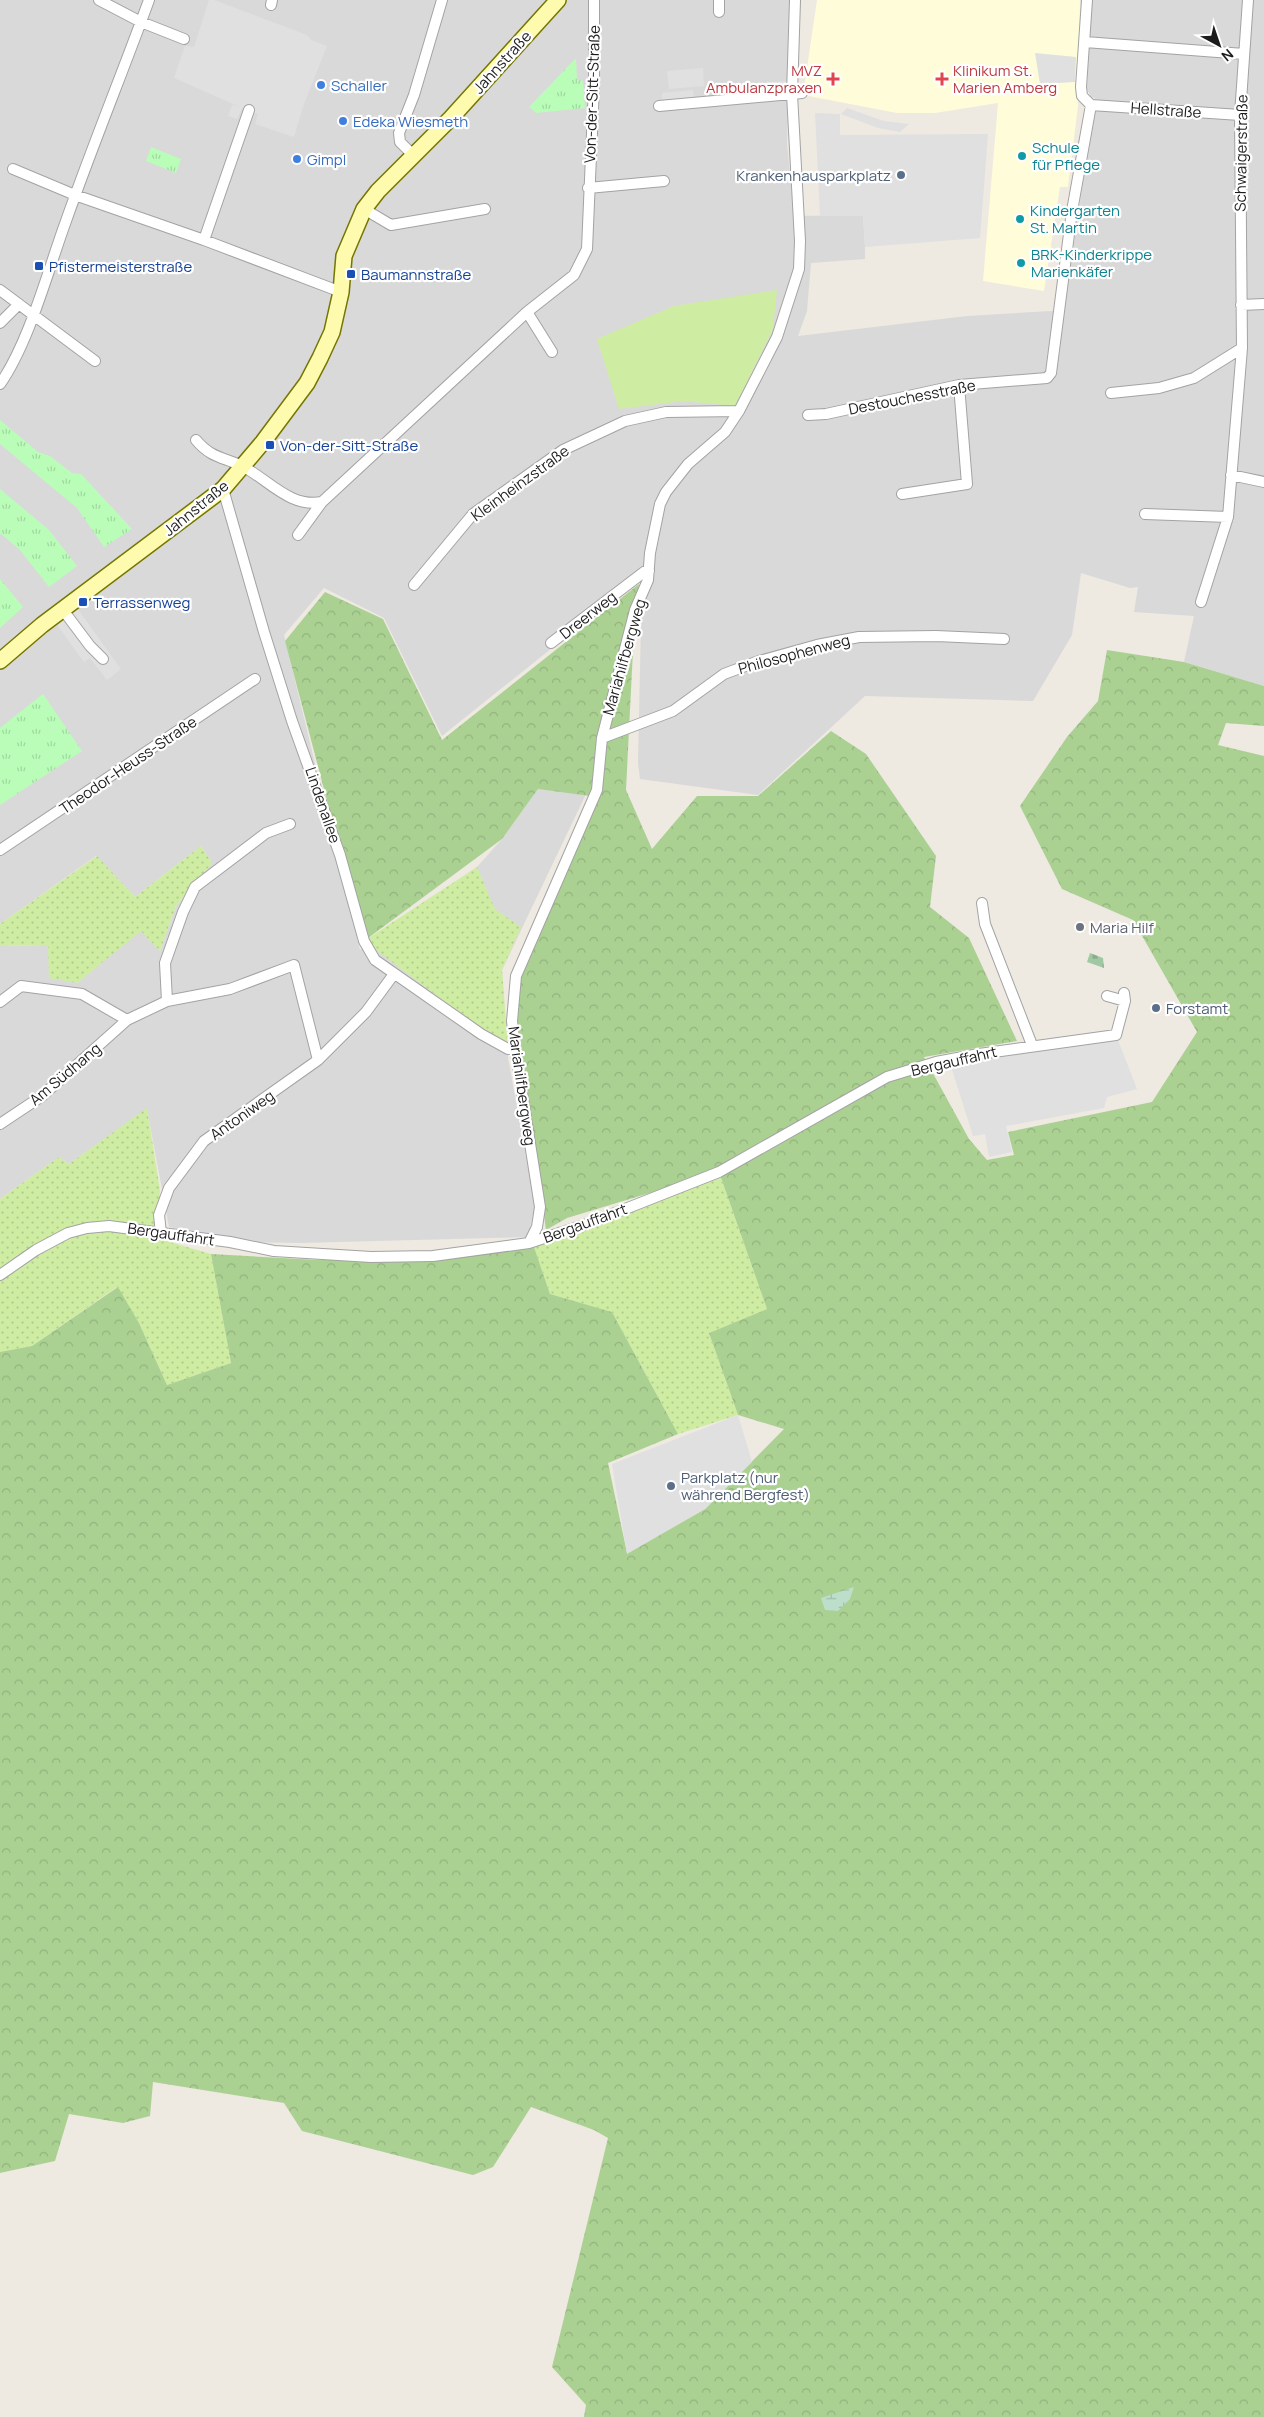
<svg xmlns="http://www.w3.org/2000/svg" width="1264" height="2417" font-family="Manrope,sans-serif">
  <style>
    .residential { fill: #dad9d9 }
    .education { fill: #fffcd9 }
    .grass { fill: url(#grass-dots) }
    .forest { fill: url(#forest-crowns) }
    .wetland { fill: url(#wetland-marsh) }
    .cemetery { fill: url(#cemetery-stones) }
    .park { fill: url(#park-tufts) }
    .garden { fill: #ceeda2 }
    .parking { fill: #e0e0e0 }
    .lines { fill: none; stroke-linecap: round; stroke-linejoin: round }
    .street-casing { stroke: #a3a3a3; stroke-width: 12 }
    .secondary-casing { stroke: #747600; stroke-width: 18 }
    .street { stroke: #fff; stroke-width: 10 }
    .secondary { stroke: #fefbaf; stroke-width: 15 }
    .health-dot { fill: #e0444e; stroke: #fff; stroke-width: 2 }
    .shop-dot { fill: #3f7fe0; stroke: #fff; stroke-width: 2 }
    .culture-dot { fill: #0f9aa8; stroke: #fff; stroke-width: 2 }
    .service-dot { fill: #5c6f8a; stroke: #fff; stroke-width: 2 }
    .transit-dot { fill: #1a4fb4; stroke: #fff; stroke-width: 2 }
    .worship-dot { fill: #6b7280; stroke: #fff; stroke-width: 2 }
    .labels { text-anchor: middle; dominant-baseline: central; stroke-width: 4.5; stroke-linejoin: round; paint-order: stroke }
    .street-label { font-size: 15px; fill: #1c1c1c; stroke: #fff }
    .health-label { font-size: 15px; fill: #be3a42; stroke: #fff; text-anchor: end }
    .shop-label { font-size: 15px; fill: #366cbe; stroke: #fff; text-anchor: start }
    .culture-label { font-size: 15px; fill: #0d838f; stroke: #fff; text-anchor: start }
    .service-label { font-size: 15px; fill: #4e5e75; stroke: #fff; text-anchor: start }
    .transit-label { font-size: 15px; fill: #164399; stroke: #fff; text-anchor: start }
    .worship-label { font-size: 15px; fill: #5b616d; stroke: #fff; text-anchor: start }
  </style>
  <defs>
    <pattern id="grass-dots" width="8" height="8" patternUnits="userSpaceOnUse" patternTransform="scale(1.25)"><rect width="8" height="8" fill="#ceeda2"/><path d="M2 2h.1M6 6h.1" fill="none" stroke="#b0cb8b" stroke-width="1.8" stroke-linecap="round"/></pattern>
    <pattern id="forest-crowns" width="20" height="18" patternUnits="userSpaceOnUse" patternTransform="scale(1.25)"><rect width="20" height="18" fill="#aad192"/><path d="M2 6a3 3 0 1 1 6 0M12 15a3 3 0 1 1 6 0" fill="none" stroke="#92b37d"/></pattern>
    <pattern id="wetland-marsh" width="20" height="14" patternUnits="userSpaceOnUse" patternTransform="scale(1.25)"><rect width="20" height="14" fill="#bcdecb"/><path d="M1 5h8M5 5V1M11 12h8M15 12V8" fill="none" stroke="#a1beae"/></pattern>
    <pattern id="cemetery-stones" width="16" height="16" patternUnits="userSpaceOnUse" patternTransform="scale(1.25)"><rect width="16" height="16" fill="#a0c9a3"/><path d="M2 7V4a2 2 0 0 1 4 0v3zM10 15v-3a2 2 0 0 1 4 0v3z" fill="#89ac8c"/></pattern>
    <pattern id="park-tufts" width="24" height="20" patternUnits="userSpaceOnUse" patternTransform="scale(1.25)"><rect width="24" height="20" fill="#bafdb9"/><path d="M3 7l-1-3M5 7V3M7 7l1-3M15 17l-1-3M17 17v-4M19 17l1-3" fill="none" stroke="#9fd89e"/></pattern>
  </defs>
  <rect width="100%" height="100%" fill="#eee9e1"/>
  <path class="residential" d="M0,0H790L787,143L794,216L863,215L865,247V259L811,263L807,311L798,336L967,316L1051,311L1064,313L1095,98L1091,97L1087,89L1092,0H1264V686L1184,662L1194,616L1134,612L1138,587L1130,588L1081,573L1072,635L1033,701L865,696L758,795L640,779L638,763L642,576L442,736L384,618L324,588L284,635L360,950L477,867L502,839L538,789L586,794L502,970L508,1058L535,1206L528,1237L300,1243L230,1242L169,1227L147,1109L69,1164L59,1157L0,1199V946L48,945L77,983L141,930L160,951L176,906L212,863L201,846L135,897L96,856L0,924Z"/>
  <path class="education" d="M817,0H1080L1078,106L1068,187H1060L1044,291L983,281L998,103L935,113H897L803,95Z"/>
  <path class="grass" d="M201,846L212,863L176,906L160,951L141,931L77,983L49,978L48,945L0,946V924L97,856L135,897Z
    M477,867L495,909L521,927L502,970L508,1049L364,941Z
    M147,1108L160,1190L159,1215L163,1240L211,1254L231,1363L167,1385L139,1323L117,1287L32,1346L0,1352V1199L59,1157L69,1164Z
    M719,1172L767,1309L709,1333L738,1415L678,1434L612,1312L550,1294L534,1247L587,1224Z"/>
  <path class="forest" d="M639,584L635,610L626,790L652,849L697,796H758L831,731L866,754L936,856L930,907L969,938L1017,1041L924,1057L969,1139L987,1160L1014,1155L1008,1132L1152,1102L1197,1032L1133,920L1062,889L1020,806L1067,737L1098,701L1107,650L1184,662L1264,686V726L1226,723L1218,745L1264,756V2417H584L586,2405L552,2367L608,2138L594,2130L531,2107L493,2167L473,2175L302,2131L284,2103L153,2082L150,2116L123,2123L69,2114L55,2161L0,2173V1352L32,1346L118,1287L139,1323L167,1385L231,1363L211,1254L318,1260H427L534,1247L550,1294L612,1312L678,1434L608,1463L627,1553L705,1509L784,1429L738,1415L709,1333L767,1309L719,1172L567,1218L546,1230L512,979L590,796L538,789L502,839L364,941L285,641L325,592L383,619L442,740Z"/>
  <path class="wetland" d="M854,1587L850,1599L838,1611L825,1610L821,1598Z"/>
  <path class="cemetery" d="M1090,953L1103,958L1104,968L1087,962Z"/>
  <path class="park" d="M576,58L577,80L583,81L585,108L536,113L529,107Z
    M151,147L181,159L176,173L146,161Z
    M0,420L38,452L50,456L72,473L81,474L132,529L104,547L77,508L0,444Z
    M0,489L49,530L77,566L49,587L20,550L0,533Z
    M0,579L23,607L0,628Z
    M43,694L82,751L0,805V728Z"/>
  <path class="garden" d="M777,290L773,329L735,406L683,401L619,409L597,339L674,306Z"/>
  <path class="parking" d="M209,0H214L307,35L311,40L327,46L304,104L294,137L255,124L258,114L242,108L237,119L228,116L232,105L240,107L174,78L185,46L194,47Z
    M1035,53L1076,57L1075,82L1040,84Z
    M703,68L704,86L669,89L667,71Z
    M786,81L787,90L731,94V85Z
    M693,90L694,98L662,101V93Z
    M847,108L884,121L909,124L900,132L878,128L841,114Z
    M815,113L840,114V135L988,134L980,238L865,247L863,216H820Z
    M77,608L121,669L107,680L90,658L84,662L57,625Z
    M1116,1035L1137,1089L1107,1097L1104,1108L1006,1126L1012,1152L989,1157L985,1134L973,1136L949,1060Z
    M738,1415L752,1462L705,1509L627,1554L612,1464Z"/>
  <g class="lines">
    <g class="street-casing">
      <path id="street" d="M99,0L141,22L184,39
        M719,0V12
        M1087,0L1081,87L1082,96L1091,105
        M271,5L272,0
        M1085,42L1244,54
        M1091,105L1240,115
        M659,106L802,93
        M413,155L400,142L399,133L414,95L442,0
        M13,169L75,195L204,240L341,292
        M588,188L664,181
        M364,209L391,225L485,209
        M204,240L249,110
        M0,290L95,361
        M1241,305L1264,304
        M527,312L552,352
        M0,323L19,304
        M0,384C29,343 48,270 66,221C92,147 122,74 149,0
        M1111,393L1159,388L1194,378L1242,348L1240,115L1248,0
        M808,415L826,414L959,385L1047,378L1051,373L1072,211L1091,105
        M196,440C211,458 223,457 242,466C269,480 290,508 322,502
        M1231,475L1264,482
        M223,489L264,632L292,721L340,855L364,941L375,960L481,1034L508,1049L515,1048
        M902,494L967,484L959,385
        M1145,514L1228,517
        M298,535L322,502L527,312L574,275L587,249L594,86V0
        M414,585L473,514L563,450L625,421L666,412L739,411
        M1201,602L1228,517L1242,348
        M63,610L90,646L103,659
        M551,643L644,572L649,571
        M602,738L673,711L724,674L756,662L817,645L859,637L936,636L1004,639
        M0,850L255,679
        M982,903L985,924L1032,1045
        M1107,996L1125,1001
        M167,1001L165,963L183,912L195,887L266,833L290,824
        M0,1002L21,986L82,994L127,1020
        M0,1124L42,1096L127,1020L167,1001L230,989L294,965L318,1060
        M161,1233L159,1215L169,1188L204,1141L318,1060L366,1012L394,974
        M529,1243L537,1227L540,1207L515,1048L512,1021L516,976L597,790L602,738L635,610L648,580L650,553L660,504L666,492L688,464L725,432L739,411L777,337L799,269L800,241L792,94L795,0
        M0,1275L36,1250L68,1233L87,1228L109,1226L230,1242L274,1251L371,1257L433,1256L529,1243L587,1224L719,1172L887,1077L936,1062L979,1054L1116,1035L1125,1001L1124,993"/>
    </g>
    <g class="secondary-casing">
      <path id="secondary" d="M0,661L42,625L223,489L263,442L307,383L320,358L332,332L341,292L344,256L364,209L378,191L451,118L558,0"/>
    </g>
    <use href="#street" class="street"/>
    <use href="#secondary" class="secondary"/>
  </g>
  <g class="health-dot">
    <path d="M830.5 71.5h5v5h5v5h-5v5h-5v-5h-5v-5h5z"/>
    <path d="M939.5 71.5h5v5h5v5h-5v5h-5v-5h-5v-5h5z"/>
  </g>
  <g class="shop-dot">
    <circle cx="321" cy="85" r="5"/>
    <circle cx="343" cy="121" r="5"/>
    <circle cx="297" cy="159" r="5"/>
  </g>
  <g class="culture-dot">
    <circle cx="1022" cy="156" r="5"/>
    <circle cx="1020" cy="219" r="5"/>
    <circle cx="1021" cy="263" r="5"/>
  </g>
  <g class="service-dot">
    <circle cx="901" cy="175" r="5"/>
    <circle cx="1156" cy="1008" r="5"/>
    <circle cx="671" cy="1486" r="5"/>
  </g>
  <g class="transit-dot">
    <rect x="34" y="261" width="10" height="10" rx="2.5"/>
    <rect x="346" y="269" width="10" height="10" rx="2.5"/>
    <rect x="265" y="440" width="10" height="10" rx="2.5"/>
    <rect x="78" y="597" width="10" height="10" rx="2.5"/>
  </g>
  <circle class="worship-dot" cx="1080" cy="927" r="5"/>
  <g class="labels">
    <g class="street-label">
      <text transform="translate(502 62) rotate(-48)">Jahnstraße</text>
      <text transform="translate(592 94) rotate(-88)">Von-der-Sitt-Straße</text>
      <text transform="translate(1166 110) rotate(4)">Hellstraße</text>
      <text transform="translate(1241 153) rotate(-89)">Schwaigerstraße</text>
      <text transform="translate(912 397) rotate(-11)">Destouchesstraße</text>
      <text transform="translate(520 483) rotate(-36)">Kleinheinzstraße</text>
      <text transform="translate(196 508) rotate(-39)">Jahnstraße</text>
      <text transform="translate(588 615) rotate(-38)">Dreerweg</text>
      <text transform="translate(794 654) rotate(-15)">Philosophenweg</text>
      <text transform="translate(624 657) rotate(-74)">Mariahilfbergweg</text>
      <text transform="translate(128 765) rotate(-34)">Theodor-Heuss-Straße</text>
      <text transform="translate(323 805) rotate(71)">Lindenallee</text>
      <text transform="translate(954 1061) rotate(-13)">Bergauffahrt</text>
      <text transform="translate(65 1074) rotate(-40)">Am Südhang</text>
      <text transform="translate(522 1086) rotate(82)">Mariahilfbergweg</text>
      <text transform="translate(242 1115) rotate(-35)">Antoniweg</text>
      <text transform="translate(585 1223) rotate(-20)">Bergauffahrt</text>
      <text transform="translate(171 1234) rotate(8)">Bergauffahrt</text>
    </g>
    <g class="health-label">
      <text x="822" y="70">MVZ<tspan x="822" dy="17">Ambulanzpraxen</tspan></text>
      <text x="953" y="70" text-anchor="start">Klinikum St.<tspan x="953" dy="17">Marien Amberg</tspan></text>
    </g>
    <g class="shop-label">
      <text x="331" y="85">Schaller</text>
      <text x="353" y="121">Edeka Wiesmeth</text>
      <text x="307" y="159">Gimpl</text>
    </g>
    <g class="culture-label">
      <text x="1032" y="147">Schule<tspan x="1032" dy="17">für Pflege</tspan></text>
      <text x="1030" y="210">Kindergarten<tspan x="1030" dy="17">St. Martin</tspan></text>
      <text x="1031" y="254">BRK-Kinderkrippe<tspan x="1031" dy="17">Marienkäfer</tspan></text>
    </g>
    <g class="service-label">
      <text x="891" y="175" text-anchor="end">Krankenhausparkplatz</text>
      <text x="1166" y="1008">Forstamt</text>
      <text x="681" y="1477">Parkplatz (nur<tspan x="681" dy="17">während Bergfest)</tspan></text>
    </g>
    <g class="transit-label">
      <text x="49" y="266">Pfistermeisterstraße</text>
      <text x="361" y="274">Baumannstraße</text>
      <text x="280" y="445">Von-der-Sitt-Straße</text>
      <text x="93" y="602">Terrassenweg</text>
    </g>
    <g class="worship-label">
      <text x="1090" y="927">Maria Hilf</text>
    </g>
  </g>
  <g transform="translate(1219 45) rotate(140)" stroke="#ffffff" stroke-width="4" paint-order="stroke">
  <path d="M0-4L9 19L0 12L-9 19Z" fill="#1c1c1c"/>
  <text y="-8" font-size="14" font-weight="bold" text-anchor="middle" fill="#1c1c1c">N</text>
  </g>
</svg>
